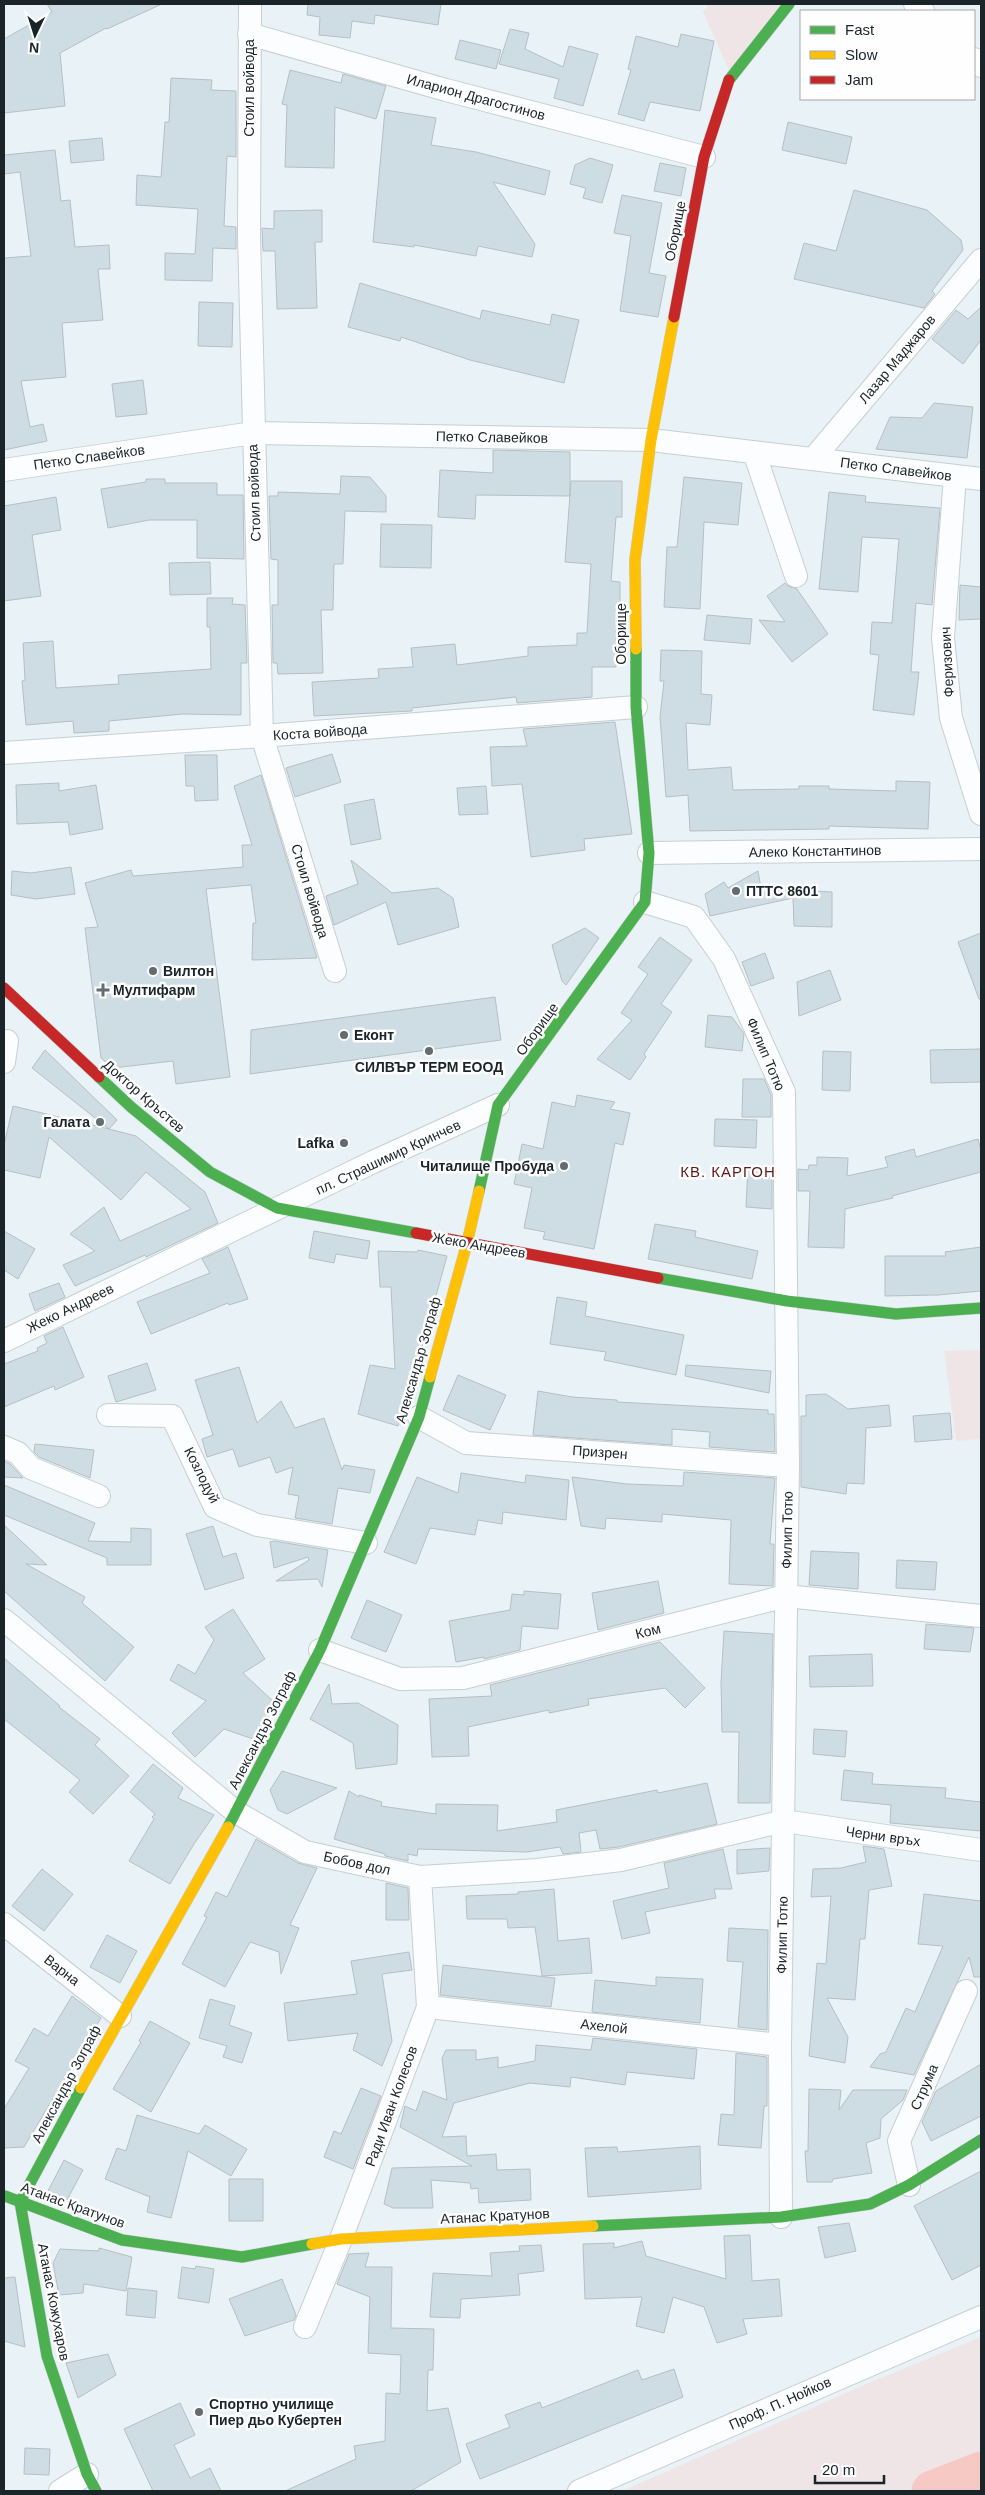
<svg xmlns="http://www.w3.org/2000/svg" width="985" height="2495" font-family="Helvetica,sans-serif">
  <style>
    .green { fill: #f0e5e6 }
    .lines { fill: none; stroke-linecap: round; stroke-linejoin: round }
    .river { stroke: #f7c9c5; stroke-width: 41 }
    .building { fill: #cedde4; stroke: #b6bfc3 }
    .street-casing { stroke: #c6cfd3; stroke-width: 24 }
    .fast-casing { stroke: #c6cfd3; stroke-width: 12 }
    .slow-casing { stroke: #c6cfd3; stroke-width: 12 }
    .jam-casing { stroke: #c6cfd3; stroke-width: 12 }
    .street { stroke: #fcfdfe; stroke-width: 22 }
    .fast { stroke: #4caf50; stroke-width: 11 }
    .slow { stroke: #ffc107; stroke-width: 11 }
    .jam { stroke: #c62828; stroke-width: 11 }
    .poi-dot { fill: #626c71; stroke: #fefefe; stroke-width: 2 }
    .labels { text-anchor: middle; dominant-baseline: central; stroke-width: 5; stroke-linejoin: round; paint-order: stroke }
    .street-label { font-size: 14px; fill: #1a2429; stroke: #fefefe }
    .poi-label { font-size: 14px; font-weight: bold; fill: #1a2429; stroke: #fefefe; text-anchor: start }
    .neighbourhood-label { font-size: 15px; letter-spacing: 1px; fill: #5d1818; stroke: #fefefe }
  </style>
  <rect width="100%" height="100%" fill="#e9f2f6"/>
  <path class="green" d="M709,4H789L731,75L703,12Z
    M981,1350V1439L956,1441L944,1351Z
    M981,2337V2491H622L871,2382Z"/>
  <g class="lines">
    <path class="river" d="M932,2491L981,2472"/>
  </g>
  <path class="building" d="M47,4H162L107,29L106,28L60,53L65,106L4,113V39L52,12Z
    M308,4H441L438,25L375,15L374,24L352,21L350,38L319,35L320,17L307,15Z
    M510,29L529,33L525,49L563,67L569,46L598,54L583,106L554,98L559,79L499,64Z
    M681,34L714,41L700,111L650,102L644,121L618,114L631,70L628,69L636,36L678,47Z
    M460,40L501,50L496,69L455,59Z
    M290,70L341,83L343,74L386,86L376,119L335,107L334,168L285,167L287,105L282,104Z
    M171,78L212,80L211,90L236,91V157L227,156L224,226L236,227V249L213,248L212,281L165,280V253L195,254L198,209L136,205L137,175L161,177L165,122H169Z
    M385,110L436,118L431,145L476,152L550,171L545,195L493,182L535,244L532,257L478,246L476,256L414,245V247L373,242Z
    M788,122L852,137L846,164L782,150Z
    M102,138L104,160L71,163L69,141Z
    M55,150L61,201L70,200L75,247L109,245L110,269H98L103,320L62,323L66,377L21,381L30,427L43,424L47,441L4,450V258L31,256L20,172L4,174V155Z
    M590,158L613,165L602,203L583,198L586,188L570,184L575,165Z
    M660,163L686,168L681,196L654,191Z
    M854,190L927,210L961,240L963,250L932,291L935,294L924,308L794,279L804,243L836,251Z
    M622,195L662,203L649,273L666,276L658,317L620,311L631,236L614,233Z
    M322,210V242H315L317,308L277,309L275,251H263L262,228L274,229V211Z
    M360,283L480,319L482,310L550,325L552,314L579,320L564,383L470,360L401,337L400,341L348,327Z
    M199,302L233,303L232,347L198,346Z
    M981,307V340L963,364L932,339L956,310L968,319Z
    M143,380L147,414L116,417L112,384Z
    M934,403L973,407L967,458L876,449L890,417L922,418Z
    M493,450L570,452V496L476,495L475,519L438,517L440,470L493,473Z
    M341,476L370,477L386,496V512L345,511L343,564H334L333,610H321L323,673L278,674L277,663H273L272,605H278V560L271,559L269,496H278V492L340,494Z
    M684,477L742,483L738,525L704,522L700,609L664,607L667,547H677Z
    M146,479H165V483H217V495H243L244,559L197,558V520H149L108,528L101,489L146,482Z
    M571,481H622V517H616L611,581L620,582V628L616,627V667H592V697L517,703L516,697L412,708V711L314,716L312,682L379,678L378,669L413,667L411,648L455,644L457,665L528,656V647L577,645V633H587L591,564L565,562Z
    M829,492L866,496L865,502L940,508L932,605L916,603L911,672H919L914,715L873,710L879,655L870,654L872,622L892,623L899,539L862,537L858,592L819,589Z
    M56,497L61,530L32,535L41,596L4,601V506Z
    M381,524L432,525L431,568L380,567Z
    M210,562L211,594L170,595L169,563Z
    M785,583L788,586L797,589L828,634L792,662L759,620L785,622L767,596Z
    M960,585L981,587V619L959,620Z
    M207,598H233L232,604L245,605L247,663H241V715L183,714L109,721V731L74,733L73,721L26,725L22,681L25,680L23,643L53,641L56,688L119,684L118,675L211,669L210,627H207Z
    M707,615L752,619L750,644L704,640Z
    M661,650L702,651L701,694L712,695L710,725L686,723L688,770L731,767L733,790L799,789V786H829V789L896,791V781L930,782L928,829L829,826V829L690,831L688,795L666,797L660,717L664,681H660Z
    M615,722L632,834L584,839L585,850L531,857L522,784L492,786L490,747L527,746L523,729Z
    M332,754L341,782L295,797L286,768Z
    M185,755H217L218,800L195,801L194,786H186Z
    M261,775L317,958L252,960L253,923H256L251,885L206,889L230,1077L176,1084L173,1061L113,1068L101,1058L85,928L98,927L85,883L131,870L133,876L243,867L242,845H252L234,786Z
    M59,783V791L96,785L103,829L70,835L68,822L17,824L16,785Z
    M486,786L488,814L459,815L457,788Z
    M374,799L381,839L351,845L344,805Z
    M351,860L392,893L438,888L453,898L459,927L398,945L386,902L334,925L326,896L358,884Z
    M71,867L75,894L36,899L11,895L12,871L31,873Z
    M758,871L761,888L832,892V927L794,926L793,898L710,916L705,894L724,882L728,888Z
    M585,928L599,938L566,985L562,981L552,945Z
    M981,933V999H979L958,942Z
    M660,937L692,960L661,1004L672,1012L644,1054L646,1057L630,1080L597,1059L632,1020L621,1013L648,974L638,967Z
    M765,953L774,978L751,986L742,962Z
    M830,970L841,1000L799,1016L797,982Z
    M495,997L501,1040L250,1074L251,1030Z
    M708,1015L732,1017L744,1034L742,1051L705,1047Z
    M981,1049V1082L931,1083L930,1050Z
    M45,1050L117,1120L109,1129L136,1136L205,1192L218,1223L146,1257L145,1255L75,1286L63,1265L95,1251L70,1234L104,1207L120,1241L191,1209L146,1172L121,1200L49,1137L40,1178L4,1170V1145L13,1106L109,1129L32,1068Z
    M823,1051L851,1052L850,1091L822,1090Z
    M743,1079H764L771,1095V1117H742Z
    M577,1095L615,1102L610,1109L630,1113L623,1145L615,1143L594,1249L543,1239L545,1232L524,1228L532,1188L514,1184L522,1144L543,1149L552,1102L575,1107Z
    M715,1119L757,1120L756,1148L714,1146Z
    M978,1139L981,1150V1172L892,1196L893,1198L845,1209L844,1248L808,1247L810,1191H798V1169L808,1170L809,1165H817V1157L848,1158L847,1176L888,1167L885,1157L914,1149L916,1157Z
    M748,1166L772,1168V1209L746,1207Z
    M655,1224L696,1231L695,1237L758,1251L752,1279L648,1259Z
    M4,1231L35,1249L18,1279L4,1270Z
    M314,1231L370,1241L367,1259L336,1254L334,1263L309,1258Z
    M228,1247L248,1299L229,1305L228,1303L151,1334L137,1302L210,1273L202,1259Z
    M981,1247V1291L938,1295L885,1296V1256H946L945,1252Z
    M418,1250L447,1256L404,1412L398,1426L358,1414L370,1365L395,1369L391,1287H380L378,1251L417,1252Z
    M59,1283L65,1297L35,1311L29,1294Z
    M557,1297L587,1302L585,1316L684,1335L676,1375L604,1360L606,1352L550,1344Z
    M63,1327L84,1377L55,1390L54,1386L4,1407V1364L38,1351L37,1348L47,1343L44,1336Z
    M147,1363L156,1390L116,1402L108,1376Z
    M686,1365L771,1371L769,1393L685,1376Z
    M239,1367L257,1423L281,1401L295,1428L324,1418L342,1470L344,1465L375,1470L370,1493L338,1488L332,1524L295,1518L299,1496L288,1494L293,1467L276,1473L270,1457L239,1467L233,1449L207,1457L202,1439L213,1435L195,1380Z
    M458,1375L506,1395L490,1430L443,1410Z
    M538,1391L572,1397L617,1400V1402L768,1410V1414H774L775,1452L709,1447L710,1432L672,1429V1445L533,1435Z
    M826,1394L848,1409L889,1405L891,1426L866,1428L864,1484L847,1483L846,1494L801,1487V1416H806V1395Z
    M950,1413L952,1439L915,1442L913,1416Z
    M35,1444L94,1450L90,1478L39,1457L34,1452Z
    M4,1461L10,1464L23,1478L4,1477Z
    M684,1472L775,1478L770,1544H774L773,1586L729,1584L731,1520L662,1514V1522L606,1518L605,1529L581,1526L572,1477L627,1484L683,1486Z
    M461,1473L525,1483L526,1475L569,1480L566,1520L503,1512L502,1524L478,1520L475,1535L430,1528L416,1564L384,1552L417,1477L458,1493Z
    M4,1485L95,1523L88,1541L131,1542V1528L151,1529V1565H107V1558L4,1515Z
    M4,1525L47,1565L26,1564L85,1597L82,1603L134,1647L105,1681L4,1591Z
    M213,1526L223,1557L236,1553L244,1578L205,1590L186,1534Z
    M274,1541L328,1550L322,1587L318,1579L276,1581L309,1560L308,1557L274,1568L270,1542Z
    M811,1551L859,1553L858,1589L809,1585Z
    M897,1560L937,1562L935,1590L896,1588Z
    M658,1581L664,1613L598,1630L592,1593Z
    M524,1591L561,1594L558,1629L522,1626L520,1650L484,1659V1657L456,1662L449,1621L510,1610L512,1594L524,1595Z
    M367,1600L402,1615L386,1652L351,1638Z
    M233,1609L265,1659L243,1673L275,1703L256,1740L224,1729L195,1757L172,1733L206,1701L170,1680L178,1664L195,1674L214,1640L205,1627Z
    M926,1624L974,1628L970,1652L924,1649Z
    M724,1631L773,1634L770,1803H738L739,1732H722L721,1682Z
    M660,1642L705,1688L685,1708L665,1688L588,1699L589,1705L549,1713V1710L468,1727L469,1756L432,1757L429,1699L492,1696L490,1685Z
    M872,1654L873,1686L810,1687L809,1656Z
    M4,1658L60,1706L59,1707L100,1739L95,1745L129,1776L93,1814L69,1792L80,1780L4,1719Z
    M329,1684L332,1704L358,1703L398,1725L397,1764L356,1769L353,1743L310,1719Z
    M814,1729L847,1731L845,1757L813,1754Z
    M153,1764L183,1788L178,1798L214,1815L194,1844L170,1884L129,1861L154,1819L152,1817L155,1814L130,1792Z
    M844,1770L873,1773L872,1784L946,1788L945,1798L981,1802V1831L890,1823L891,1805L841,1800Z
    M282,1771L337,1788L287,1814L278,1810L270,1790Z
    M707,1783L717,1824L619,1847L600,1849L596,1830L579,1833L581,1852L563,1854L560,1847L527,1852L418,1849L417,1856L408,1854V1861L385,1856V1854L334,1839L349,1791L359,1797V1795L382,1802L381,1806L436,1814V1804L498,1805L497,1831L557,1822L556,1810L657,1790L658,1793Z
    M256,1839L298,1863L317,1868L290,1925L299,1928L281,1974L279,1952L250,1942L225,1987L182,1964L207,1917L204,1916L216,1892L227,1897Z
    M863,1846L884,1849L892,1886L869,1890L865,1939H860L855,2000L827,1998L848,2037L845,2063L809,2056L817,1963L826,1964L831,1896L811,1897L813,1869L841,1868L866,1862Z
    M770,1848L769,1871L737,1874V1850Z
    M723,1849L732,1889H714L716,1898L645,1912L650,1933L622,1939L613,1901L669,1888L664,1863Z
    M42,1869L73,1894L44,1931L12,1906Z
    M386,1883L408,1888L409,1920H386Z
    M554,1889L558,1941L589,1938L592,1973L542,1976L535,1927L508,1928L507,1919H467L466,1896L518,1894V1892Z
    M924,1894L981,1901V1977H974L969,1957L914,2075L870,2067L880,2054L886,2052L906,2008L915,2012L943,1946L918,1944Z
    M729,1928L768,1930L767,2030L738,2027L743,1962L727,1961Z
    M107,1935L137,1951L120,1983L90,1967Z
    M409,1952L412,1970L382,1974L392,2041L382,2066L353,2050L358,2033L288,2041L284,2003L357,1994L351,1961Z
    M443,1965L555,1978L551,2007L440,1995Z
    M656,1977L703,1979L700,2023L592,2012L595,1980L656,1986Z
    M72,1996L101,2018L24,2147L4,2148V2109L29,2068L15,2061L34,2028L48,2036Z
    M210,1999L235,2006L229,2025L252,2033L242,2063L223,2057L227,2046L199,2038Z
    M150,2021L190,2043L151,2112L113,2089L141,2042L139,2041Z
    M593,2038L697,2049L694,2079L627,2072L625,2085L571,2077L570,2087L530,2083L454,2103L442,2137L466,2136L467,2156L496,2154L497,2170L530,2169L531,2200L479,2203L478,2188L471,2189L470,2183L431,2180L433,2208H393L384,2204L392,2168L472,2166L400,2127L405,2106L416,2111L423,2091L447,2100L442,2058L446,2050H476V2060L498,2057V2068L535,2061L536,2045L591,2050Z
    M736,2053L767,2057V2106H764L761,2148L718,2145L721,2114L734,2115Z
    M981,2064V2116L931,2141L922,2122L936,2091Z
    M361,2088L381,2096L353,2169L324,2157L334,2131L341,2134Z
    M809,2089L841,2090L839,2110L853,2090H907L903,2100L881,2119L880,2138L866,2143L872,2173L833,2179L832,2182H807L805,2151H808Z
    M137,2115L199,2134L205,2125L247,2149L231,2176L188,2151L171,2218L147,2212L150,2197L105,2179L117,2148L126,2151Z
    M700,2146L701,2189L588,2197L585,2148L617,2147L618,2152Z
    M64,2160L83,2170L67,2200L48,2191Z
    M981,2171V2265L952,2280L914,2206Z
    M229,2179H263V2221H229Z
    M849,2223L856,2251L825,2258L818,2227Z
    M750,2235L752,2281L779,2279L782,2316L743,2319L747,2334L717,2343L704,2307L673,2297L664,2333L636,2326L642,2297L585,2299L583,2244L614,2243V2248L642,2241L646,2256L726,2279L724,2236Z
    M541,2245L544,2271L518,2274L520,2295L461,2299L460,2318L430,2317L433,2273L492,2276L490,2253L520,2251L519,2246Z
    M99,2248L132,2257L126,2291L84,2284L83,2293L59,2295L53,2263L60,2249L99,2251Z
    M369,2253L365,2267H392L391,2328L434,2329L433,2370H428L427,2411L448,2408L461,2462L411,2491H285L356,2459L354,2446L385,2441L386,2393L400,2394L401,2355L368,2353L370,2297L337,2284L349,2254Z
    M196,2266L214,2269L209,2303L178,2298L182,2267L195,2269Z
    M15,2277L25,2347L4,2341V2278Z
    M282,2279L296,2315L294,2320L245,2336L229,2299Z
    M128,2288L157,2291L155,2318L126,2315Z
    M108,2354L116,2375L78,2398L66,2363Z
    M674,2369L683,2397L480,2479L466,2444L510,2427L505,2415L540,2402L542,2408L638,2370L642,2380Z
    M180,2403L195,2435L174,2445L190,2478L210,2468L221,2491H153L124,2429Z
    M25,2448L50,2449L49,2475L24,2474Z"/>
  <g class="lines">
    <g class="street-casing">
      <path id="street" d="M250,4L249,236L262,736L335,971
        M915,4L923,11
        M249,34L446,90L704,157
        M974,59L981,66
        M754,452L796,576
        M813,459L981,260
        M4,470L253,433L651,440L981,479
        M955,476L943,638L951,718L981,814
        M4,753L262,736L636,707
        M649,853L981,849
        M645,902L694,917L724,959L784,1092L788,1466L780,2045L781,2217
        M4,1062L7,1041
        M4,1341L373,1162L498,1105
        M108,1415L172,1416L215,1507L257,1525L366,1543
        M419,1417L466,1443L788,1466
        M4,1447L18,1453L31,1468L99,1496
        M4,1620L236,1812L305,1852L420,1877L537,1870L621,1860L784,1821L981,1850
        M320,1650L400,1679L463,1678L786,1596L981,1616
        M4,1924L120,2016
        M428,2007L780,2045
        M909,2185L899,2141L966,1991
        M305,2327L341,2239L428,2007L420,1877
        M60,2491L87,2474
        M579,2491L981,2317"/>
    </g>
    <g class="fast-casing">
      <path id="fast" d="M729,80L789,4
        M99,1077L131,1107L210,1172L277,1208L416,1233
        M479,1191L498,1105L645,902L649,853L636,707V649
        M658,1278L787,1301L896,1314L981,1308
        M228,1827L320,1650L419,1417L430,1377
        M81,2088L20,2202L47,2356L87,2474L96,2491
        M5,2196L122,2240L242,2257L312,2244
        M593,2226L781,2217L870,2204L909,2185L981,2140"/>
    </g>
    <g class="slow-casing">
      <path id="slow" d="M636,649L635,560L651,440L674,317
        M430,1377L467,1243L479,1191
        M81,2088L228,1827
        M312,2244L341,2239L593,2226"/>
    </g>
    <g class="jam-casing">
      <path id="jam" d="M674,317L704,157L729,80
        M4,988L99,1077
        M416,1233L658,1278"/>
    </g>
    <use href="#street" class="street"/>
    <use href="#fast" class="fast"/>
    <use href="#slow" class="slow"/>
    <use href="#jam" class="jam"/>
  </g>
  <g class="poi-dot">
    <circle cx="736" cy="891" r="5"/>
    <circle cx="153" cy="971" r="5"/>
    <path d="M100.5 982.5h5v5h5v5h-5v5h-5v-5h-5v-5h5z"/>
    <circle cx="344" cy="1035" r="5"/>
    <circle cx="429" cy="1051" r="5"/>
    <circle cx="100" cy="1122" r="5"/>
    <circle cx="344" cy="1143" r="5"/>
    <circle cx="564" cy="1166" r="5"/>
    <circle cx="199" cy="2412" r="5"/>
  </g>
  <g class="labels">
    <g class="street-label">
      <text transform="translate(249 88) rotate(-90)">Стоил войвода</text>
      <text transform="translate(476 97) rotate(15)">Иларион Драгостинов</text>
      <text transform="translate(675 231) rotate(-79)">Оборище</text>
      <text transform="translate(897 359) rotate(-50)">Лазар Маджаров</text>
      <text transform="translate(492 437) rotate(1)">Петко Славейков</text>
      <text transform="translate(89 457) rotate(-8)">Петко Славейков</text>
      <text transform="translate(896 469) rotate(7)">Петко Славейков</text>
      <text transform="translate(254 493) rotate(-92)">Стоил войвода</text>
      <text transform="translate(621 634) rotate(-90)">Оборище</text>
      <text transform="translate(947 662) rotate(-93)">Феризович</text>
      <text transform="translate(320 732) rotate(-4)">Коста войвода</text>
      <text transform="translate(815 851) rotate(-1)">Алеко Константинов</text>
      <text transform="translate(310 891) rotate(73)">Стоил войвода</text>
      <text transform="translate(537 1029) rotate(-54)">Оборище</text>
      <text transform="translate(766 1054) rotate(67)">Филип Тотю</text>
      <text transform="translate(144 1096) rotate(41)">Доктор Кръстев</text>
      <text transform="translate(388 1157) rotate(-25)">пл. Страшимир Кринчев</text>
      <text transform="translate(479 1245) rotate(10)">Жеко Андреев</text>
      <text transform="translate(70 1308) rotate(-26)">Жеко Андреев</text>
      <text transform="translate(418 1360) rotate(-74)">Александър Зограф</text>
      <text transform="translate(600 1452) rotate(4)">Призрен</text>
      <text transform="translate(202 1475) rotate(63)">Козлодуй</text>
      <text transform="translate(787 1530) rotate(-89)">Филип Тотю</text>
      <text transform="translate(648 1631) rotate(-14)">Ком</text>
      <text transform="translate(262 1730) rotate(-63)">Александър Зограф</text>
      <text transform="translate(883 1836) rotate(8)">Черни връх</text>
      <text transform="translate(357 1863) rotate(12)">Бобов дол</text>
      <text transform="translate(782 1935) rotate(-89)">Филип Тотю</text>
      <text transform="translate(62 1970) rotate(38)">Варна</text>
      <text transform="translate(604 2026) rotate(6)">Ахелой</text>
      <text transform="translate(66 2084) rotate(-62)">Александър Зограф</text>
      <text transform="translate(924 2087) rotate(-66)">Струма</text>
      <text transform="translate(391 2106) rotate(-70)">Ради Иван Колесов</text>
      <text transform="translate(73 2205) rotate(20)">Атанас Кратунов</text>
      <text transform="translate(495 2216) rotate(-3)">Атанас Кратунов</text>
      <text transform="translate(54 2302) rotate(79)">Атанас Кожухаров</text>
      <text transform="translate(780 2403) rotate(-24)">Проф. П. Нойков</text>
    </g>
    <g class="poi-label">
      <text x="746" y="891">ПТТС 8601</text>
      <text x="163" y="971">Вилтон</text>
      <text x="113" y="990">Мултифарм</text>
      <text x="354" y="1035">Еконт</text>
      <text x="429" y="1067" text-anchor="middle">СИЛВЪР ТЕРМ ЕООД</text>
      <text x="90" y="1122" text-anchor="end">Галата</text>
      <text x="334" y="1143" text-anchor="end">Lafka</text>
      <text x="554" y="1166" text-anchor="end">Читалище Пробуда</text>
      <text x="209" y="2404">Спортно училище<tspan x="209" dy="16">Пиер дьо Кубертен</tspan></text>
    </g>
    <g class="neighbourhood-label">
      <text x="728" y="1171">КВ. КАРГОН</text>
    </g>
  </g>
  <rect width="985" height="2495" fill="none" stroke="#1a2429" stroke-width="10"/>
  <rect x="800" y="10" width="175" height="90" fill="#fefefe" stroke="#a3a7a9"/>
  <rect x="810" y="26" width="25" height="8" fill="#4caf50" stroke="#a3a7a9"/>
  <text x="845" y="35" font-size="15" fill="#1a2429">Fast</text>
  <rect x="810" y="51" width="25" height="8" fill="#ffc107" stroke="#a3a7a9"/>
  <text x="845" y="60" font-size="15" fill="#1a2429">Slow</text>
  <rect x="810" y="76" width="25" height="8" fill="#c62828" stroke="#a3a7a9"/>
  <text x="845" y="85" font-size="15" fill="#1a2429">Jam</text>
  <g transform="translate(35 35) rotate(184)" stroke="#fefefe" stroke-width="4" paint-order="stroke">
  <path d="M0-4L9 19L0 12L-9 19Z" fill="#1a2429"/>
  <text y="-8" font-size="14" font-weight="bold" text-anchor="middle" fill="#1a2429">N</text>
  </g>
  <path d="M815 2475v8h69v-8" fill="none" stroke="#1a2429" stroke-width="2.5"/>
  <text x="822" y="2475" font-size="15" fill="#1a2429" stroke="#fefefe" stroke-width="4" paint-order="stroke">20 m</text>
</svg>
